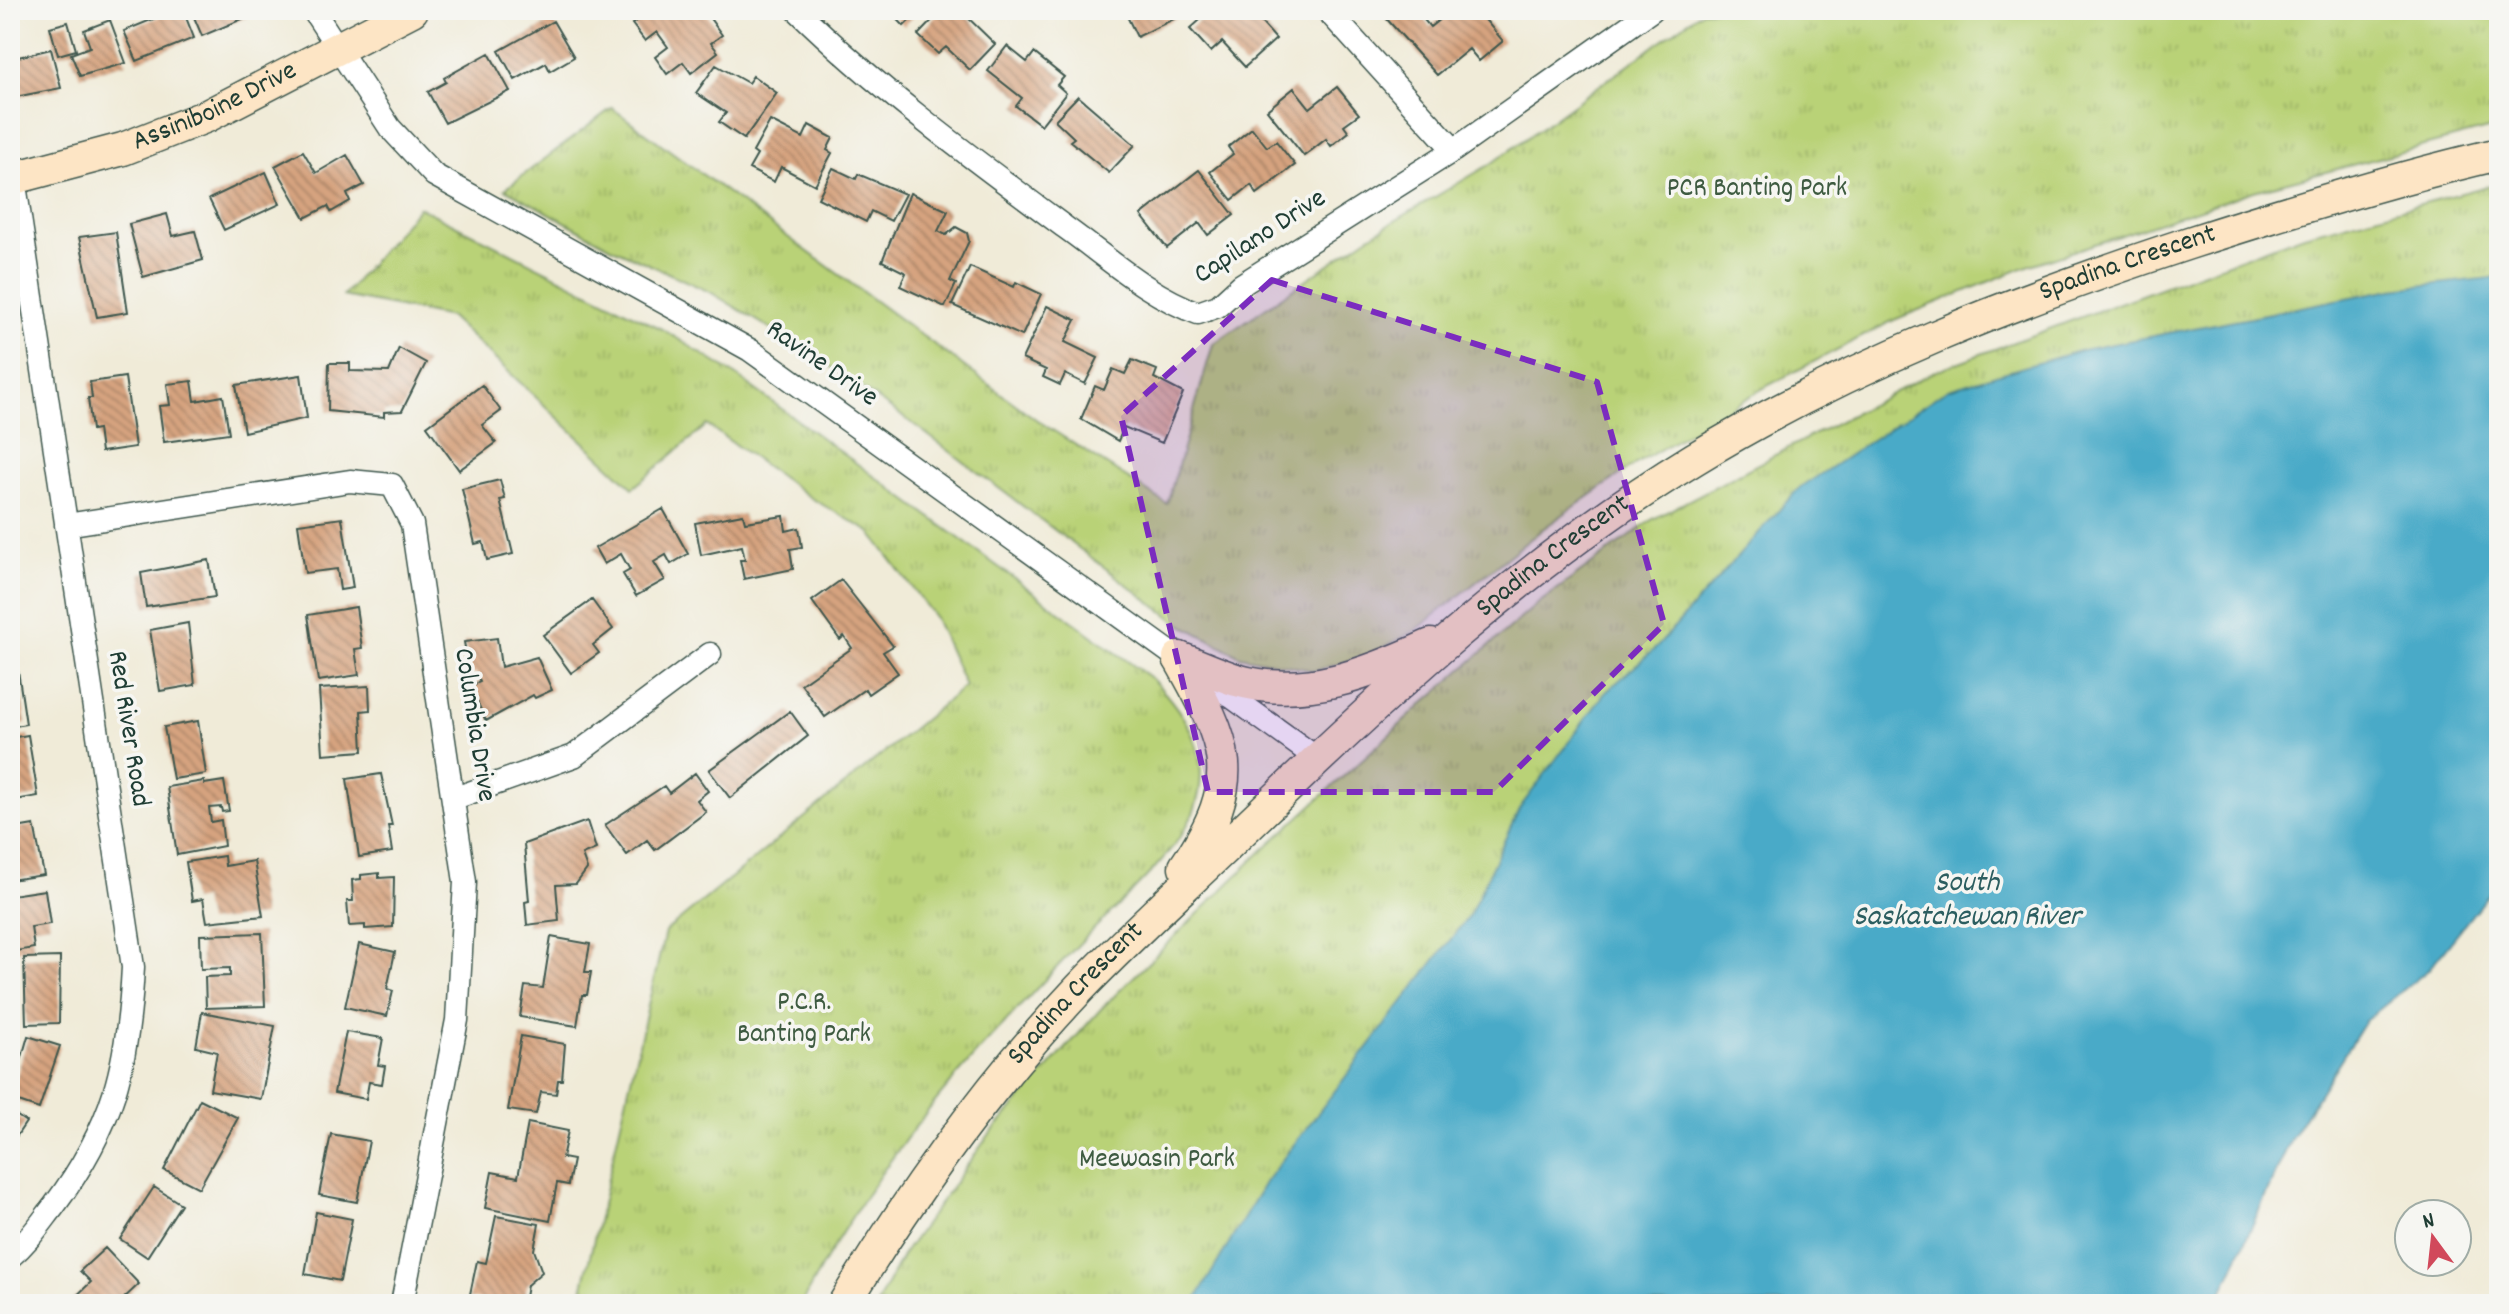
<svg xmlns="http://www.w3.org/2000/svg" width="2509" height="1314" font-family="Dekko,sans-serif">
  <style>
    .grass { fill: url(#grass-tufts); stroke: #6c8856; stroke-width: 2 }
    .water { fill: #49aac8; stroke: #34747e; stroke-width: 2 }
    .building { fill: url(#building-back-hatch) }
    .lines { fill: none; stroke-linecap: round; stroke-linejoin: round }
    .street-casing { stroke: #3e574d; stroke-width: 25 }
    .secondary-casing { stroke: #3e574d; stroke-width: 35 }
    .street { stroke: #fff; stroke-width: 22 }
    .secondary { stroke: #fde5c5; stroke-width: 32 }
    .marked { fill: #7b2cbf; fill-opacity: 0.2; stroke: #7b2cbf; stroke-width: 6; stroke-dasharray: 16 10; stroke-linejoin: round }
    .labels { text-anchor: middle; dominant-baseline: central; stroke-width: 7; stroke-linejoin: round; paint-order: stroke }
    .street-label { font-size: 28px; fill: #1f3d34; stroke: #f6f6f2 }
    .park-label { font-size: 28px; fill: #3e5b41; stroke: #f6f6f2 }
    .water-label { font-size: 30px; font-style: italic; fill: #2c5e60; stroke: #f6f6f2 }
  </style>
  <defs>
    <pattern id="grass-tufts" width="24" height="20" patternUnits="userSpaceOnUse" patternTransform="scale(2)"><rect width="24" height="20" fill="#b9d277"/><path d="M3 7l-1-3M5 7V3M7 7l1-3M15 17l-1-3M17 17v-4M19 17l1-3" fill="none" stroke="#9fb568"/></pattern>
    <pattern id="building-back-hatch" width="6" height="6" patternUnits="userSpaceOnUse" patternTransform="scale(2)"><rect width="6" height="6" fill="#d6a37f"/><path d="M-1 5l2 2M0 0l6 6M5-1l2 2" fill="none" stroke="#ad8669"/></pattern>
  </defs>
  <rect width="100%" height="100%" fill="#f6f6f2"/>
  <filter id="ink" filterUnits="userSpaceOnUse"><feTurbulence type="fractalNoise" baseFrequency=".0125" numOctaves="2"/><feDisplacementMap in="SourceGraphic" scale="16" xChannelSelector="R" yChannelSelector="G"/><feConvolveMatrix kernelMatrix="1 2 1 2 8 2 1 2 1" color-interpolation-filters="sRGB"/></filter>
  <filter id="wash" filterUnits="userSpaceOnUse"><feTurbulence type="fractalNoise" baseFrequency=".006" numOctaves="4" result="noise"/><feDisplacementMap in="SourceGraphic" scale="32" xChannelSelector="R" yChannelSelector="G"/><feGaussianBlur stdDeviation="1.8" result="paint"/><feColorMatrix in="noise" values="0 0 0 0 0 0 0 0 0 0 0 0 0 0 0 0 0 1.4 0 .05"/><feComposite in="paint" operator="in"/></filter>
  <g filter="url(#wash)">
    <rect width="100%" height="100%" fill="#f0ebd8"/>
    <path class="grass" d="M1704,10H2499V126L2254,191L2025,267L1894,320L1769,385L1634,465L1544,528L1415,631L1369,655L1315,671L1240,656L1177,622L912,423L809,352L710,292L613,248L505,189L612,108L1037,420L1167,504L1213,344L1368,237L1492,163Z
      M2499,183V287L1243,1304H877L902,1256L989,1135L1100,1010L1264,849L1424,703L1536,605L1653,519L1935,371L2304,235Z
      M419,207L664,330L734,374L1152,679C1187,715 1213,756 1195,808C1180,853 1114,907 1082,941C1048,976 1015,1012 982,1047C913,1123 849,1213 801,1304H579L665,932L965,686L935,618L870,532L811,498L707,425L633,488L450,317L343,296Z"/>
    <path class="water" d="M2499,277V881L2428,970L2365,1021L2291,1139L2217,1304H1193L1266,1181L1470,914L1519,809L1605,693L1657,647L1797,490L1948,389L2082,350L2392,289Z"/>
    <g id="blocks">
      <path class="building" d="M175,10H183L194,38L137,61L124,31Z
        M191,10H250L252,15L202,36Z
        M651,10L706,13L722,35L711,43L718,52L691,73L683,62L667,74L655,57L668,47L657,32L645,41L632,24Z
        M889,10H920L904,26Z
        M942,10H960L995,44L970,70L946,47L938,54L918,35Z
        M1124,10H1192L1137,37Z
        M1211,10H1250L1276,39L1245,67L1222,42L1211,52L1190,29Z
        M1393,10H1416L1430,27L1451,10H1477L1503,41L1479,61L1469,49L1437,75L1385,17Z
        M110,20L126,63L80,76L71,54L90,47L84,30Z
        M553,21L574,57L550,71L546,63L515,80L499,51Z
        M68,22L76,50L58,55L50,27Z
        M1007,46L1027,62L1034,53L1064,77L1057,85L1066,93L1041,125L1016,106L1022,98L988,71Z
        M51,49L61,88L10,98V59Z
        M489,53L510,91L445,123L428,92L446,82L444,78Z
        M716,65L748,83L753,76L777,93L744,139L719,122L726,113L696,93Z
        M1337,87L1359,114L1344,125L1349,132L1331,146L1326,139L1304,156L1267,110L1294,88L1310,108Z
        M1078,96L1135,145L1109,173L1070,141L1074,138L1055,120Z
        M770,121L803,138L809,125L833,138L827,150L832,153L815,185L781,167L774,182L749,169L757,155L753,152Z
        M1252,128L1267,147L1276,141L1295,165L1257,194L1251,185L1232,200L1210,172L1233,154L1228,147Z
        M303,151L316,173L347,155L364,185L347,194L350,201L331,212L328,206L305,218L275,166Z
        M833,168L856,179L858,174L905,194L891,221L871,211L866,222L818,198Z
        M1199,170L1234,215L1208,235L1199,223L1167,248L1141,215Z
        M266,172L280,204L224,230L209,199Z
        M910,193L948,211L938,231L946,235L956,227L967,233L969,241L950,281L956,284L945,307L900,286L906,273L882,261Z
        M167,214L173,236L195,231L203,260L143,277L129,224Z
        M116,232L128,312L97,317L79,237Z
        M970,267L1014,287L1016,282L1041,294L1022,336L952,305Z
        M1047,306L1076,320L1065,342L1098,358L1085,384L1065,374L1060,385L1043,377L1046,370L1022,359Z
        M399,348L426,363L402,411L384,412V417L328,411L329,363H350V371L389,372Z
        M1132,360L1157,370L1154,378L1183,393L1162,443L1124,427L1118,441L1081,419L1095,386L1104,390L1113,369L1125,374Z
        M301,375L307,418L244,432L236,385Z
        M125,377L135,447L101,452L98,429L92,430L88,398H92L90,382Z
        M192,381L195,401L223,396L229,433L164,442L159,406L170,405L167,384Z
        M482,385L501,411L482,425L496,443L459,470L427,426Z
        M500,480L505,499L500,500L513,554L487,560L483,542L475,544L462,489Z
        M663,509L688,554L671,564L666,555L654,562L665,580L636,596L623,574L630,570L621,554L604,564L595,548Z
        M743,514L745,522L784,516L786,531L799,528L802,547L790,549L793,569L744,579L740,560H745L742,546L701,555L695,523Z
        M342,518L353,588L340,590L337,569L305,573L298,524Z
        M209,560L215,597L146,607L141,573Z
        M841,580L893,646L883,652L898,673L868,694L865,689L825,717L801,684L852,648L844,636L840,640L812,601Z
        M592,600L613,629L593,645L599,653L571,673L543,635Z
        M356,607L362,648L355,649L359,675L318,681L308,615Z
        M188,623L195,685L160,691L150,630Z
        M497,638L501,667L537,657L552,690L535,698L533,695L486,721L470,686L480,682L476,673L470,675L464,642Z
        M17,664L26,724L10,727V665Z
        M369,686L370,710L361,711L363,751L323,754L319,689Z
        M790,711L808,736L730,798L709,770Z
        M198,721L206,774L173,779L164,727Z
        M28,735L38,796L10,801V738Z
        M695,773L708,791L697,800L706,812L655,850L647,840L627,855L605,825L664,786L669,793Z
        M381,774L392,826H388L392,852L359,857L347,779Z
        M204,781V784L224,781L229,811L222,812L221,807L209,808L211,822L221,820L224,846L177,855L167,787Z
        M587,821L596,849L582,855L587,869L576,884L556,885L559,921L527,925L525,902L529,901L524,844Z
        M34,825L44,875L10,880V829Z
        M224,856L225,866L254,861L263,916L207,922L203,899L192,901L186,862Z
        M379,873V878L394,877L393,927L365,929V925L349,926L347,901H353L352,880L361,879V875Z
        M45,890L50,924L31,927L34,948L10,952L11,895Z
        M262,933L265,1006L206,1008L205,977L230,976V968L201,969L200,935Z
        M551,937L590,944L585,972H591L587,995H582L577,1026L520,1017L525,986L543,988Z
        M359,944L395,952L387,989L393,991L387,1016L345,1007Z
        M60,957L59,1023L26,1024L24,958Z
        M202,1012L275,1026L261,1099L210,1090L217,1052L196,1047Z
        M346,1032L383,1038L378,1065L385,1066L382,1084L369,1082L366,1099L334,1093Z
        M28,1036L60,1046L39,1109L10,1099Z
        M521,1036L565,1044L562,1080H558L556,1094L541,1092L536,1114L508,1110Z
        M200,1099L238,1118L199,1188L164,1170Z
        M10,1111L26,1122L10,1146Z
        M528,1123L568,1131L562,1158L573,1160L568,1185L557,1183L550,1221L485,1208L492,1172L518,1177Z
        M331,1134L369,1141L357,1202L319,1195Z
        M154,1187L181,1204L147,1257L120,1239Z
        M316,1212L352,1219L340,1281L305,1274Z
        M496,1216L539,1224L534,1250L542,1272L527,1285L524,1304L469,1299L477,1261L486,1263Z
        M105,1248L139,1284L118,1304H68L91,1282L80,1271Z"/>
    </g>
  </g>
  <g filter="url(#ink)">
    <use href="#blocks" fill-opacity="0" stroke="#3e574d" stroke-width="2"/>
    <g class="lines">
      <g class="street-casing">
        <path id="street" d="M313,10L390,128L434,175L750,350L1318,759
          M797,10C880,91 973,159 1066,228C1108,258 1149,296 1198,313L1218,306L1241,285L1454,150L1652,10
          M1327,10L1454,150
          M66,525L350,481L392,485L412,524L465,882L457,1020L402,1304
          M455,798L574,756L710,654
          M10,1257C28,1242 40,1224 54,1206C114,1125 128,1066 133,967L14,178"/>
      </g>
      <g class="secondary-casing">
        <g id="secondary">
          <path id="s1" d="M10,179L123,149L207,116L412,10"/>
          <path d="M1179,658C1198,665 1217,674 1236,680C1305,700 1370,673 1431,645"/>
          <path d="M1179,658C1228,745 1245,778 1185,867"/>
          <path id="s2" d="M844,1304C913,1191 989,1084 1080,988C1131,935 1185,886 1237,836C1379,699 1525,562 1694,459C1850,364 2016,300 2189,243C2291,210 2395,178 2499,154"/>
        </g>
      </g>
      <use href="#street" class="street"/>
      <use href="#secondary" class="secondary"/>
    </g>
  </g>
  <path class="marked" d="M1272,280L1597,382L1664,624L1494,792H1208L1121,416Z"/>
  <g class="labels">
    <g class="street-label">
      <text stroke="none"><textPath href="#s1" startOffset="218">Assiniboine Drive</textPath></text>
      <text transform="translate(1261 238) rotate(-33)">Capilano Drive</text>
      <text stroke="none"><textPath href="#s2" startOffset="1684">Spadina Crescent</textPath></text>
      <text transform="translate(821 365) rotate(35)">Ravine Drive</text>
      <text stroke="none"><textPath href="#s2" startOffset="1036">Spadina Crescent</textPath></text>
      <text transform="translate(473 725) rotate(81)">Columbia Drive</text>
      <text transform="translate(127 729) rotate(81)">Red River Road</text>
      <text stroke="none"><textPath href="#s2" startOffset="388">Spadina Crescent</textPath></text>
    </g>
    <g class="park-label">
      <text x="1757" y="190">PCR Banting Park</text>
      <text x="804" y="1004">P.C.R.<tspan x="804" dy="32">Banting Park</tspan></text>
      <text x="1157" y="1161">Meewasin Park</text>
    </g>
    <g class="water-label">
      <text x="1967" y="884">South<tspan x="1967" dy="34">Saskatchewan River</tspan></text>
    </g>
  </g>
  <rect width="2509" height="1314" fill="none" stroke="#f6f6f2" stroke-width="40"/>
  <g transform="translate(2433 1238) rotate(345)"><circle r="38" fill="#f6f6f2" stroke="#a0aca6" stroke-width="2"/>
  <path d="M0-6L14 30L0 20L-14 30Z" fill="#d1495b"/>
  <text y="-12" font-size="22" font-weight="bold" text-anchor="middle" fill="#1f3d34">N</text>
  </g>
</svg>
